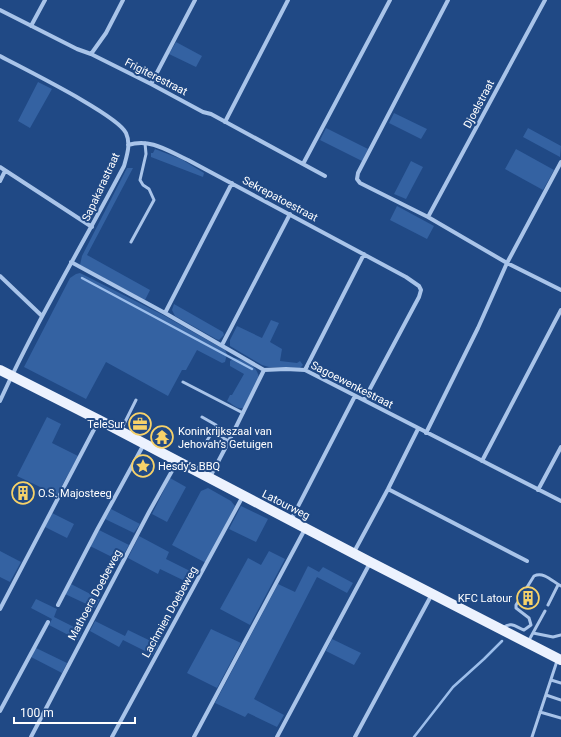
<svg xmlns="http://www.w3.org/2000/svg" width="561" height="737" font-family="Roboto,sans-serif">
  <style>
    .green { fill: #3462a2 }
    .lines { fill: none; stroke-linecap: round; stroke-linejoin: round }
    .stream { stroke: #9cbeeb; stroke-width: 2.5 }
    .lane { stroke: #a9c4e9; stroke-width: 3 }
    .street { stroke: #a9c4e9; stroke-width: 4 }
    .primary { stroke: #ecf2fe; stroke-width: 10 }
    .labels { text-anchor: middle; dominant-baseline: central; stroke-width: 4; stroke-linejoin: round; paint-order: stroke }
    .street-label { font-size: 11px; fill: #fff; stroke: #204985 }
    .poi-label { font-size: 11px; fill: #fff; stroke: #204985; text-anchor: start }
  </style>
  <rect width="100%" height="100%" fill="#204985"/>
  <path class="green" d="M176,42L202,56L196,67L169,54Z
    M38,82L52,89L30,128L18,121Z
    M394,113L427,129L421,139L389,123Z
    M326,128L368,149L362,161L320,140Z
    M528,128L561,146L560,157L523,137Z
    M155,149L181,159L204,173L203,177L151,157V153H153Z
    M516,149L554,170L543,190L505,169Z
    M411,161L423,167L406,199L394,194Z
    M127,168H133L87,255L150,290L145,300L80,265L82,256Z
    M397,206L434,226L427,239L390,220Z
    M80,273L163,315L225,350L227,354L225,362L222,363L197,350L186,370H182L168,396L106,362L86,399L24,367L70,278L76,274Z
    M174,304L223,332L224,335L219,340L216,339L175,316L172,310Z
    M271,320L279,323L270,342L282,349L280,361L297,363L300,361L303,365L300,368L269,367L262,365L230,346V340L237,326L262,338Z
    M235,358C246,361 257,365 259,378L245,407C239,411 232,404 227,401L230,395H232L244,374L230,366V361Z
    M47,417L61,424L52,443L78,456L57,495L17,476Z
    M170,478L186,487L167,522L152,514Z
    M208,488L231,501L235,506L206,563L172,545L201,491Z
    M241,506L268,519L256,542L229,529Z
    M111,509L140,524L134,533L105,519Z
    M52,513L74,524L67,538L45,527Z
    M99,530L129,545L120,561L90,546Z
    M139,536L169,552L166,559L196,574L191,584L160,569L158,574L128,558Z
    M0,551L21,562L10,582L0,577Z
    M269,551L285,559L250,625L220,609L248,558L261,565Z
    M308,566L319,572L323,567L353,583L347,593L317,577L254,699L284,715L277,727L248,713L245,717L215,703L278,584L295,592Z
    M71,584L100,599L95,608L65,594Z
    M36,599L57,609L54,617L82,631L78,640L49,625L52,619L31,608Z
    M95,621L125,636L128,630L159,645L153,655L123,640L119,647L90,631Z
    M211,629L241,643L217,688L187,673Z
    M332,639L361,653L354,665L326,651Z
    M36,648L67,663L62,673L31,657Z"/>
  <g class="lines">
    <path class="stream" d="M82,278L252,369
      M414,737L453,687L484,659L502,641"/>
    <path class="lane" d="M131,242L154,200L149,189L143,185L140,180L146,154L145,143
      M183,382L243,413
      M202,417L216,425V427L204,445
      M121,430L136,400
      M213,433L229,441
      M548,605L558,585
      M503,628C511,621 516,627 524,630L531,625L529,618L516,608V605L534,576C544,571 553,582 561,586
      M533,633L553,637L561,635
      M528,642L545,611
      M551,680L561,683
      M546,695L561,700
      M540,712L561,718
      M532,737L557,661"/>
    <path class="street" d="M448,0L358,173L357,179L360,183L428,217L507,263L561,290
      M0,10L77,49L91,54L151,84L203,112L211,114L325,176
      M31,26L45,0
      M91,54L106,33L123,0
      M0,56C22,68 118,115 126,133C131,144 127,155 124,166C83,244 37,320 0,401
      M151,84L195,0
      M225,122L288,0
      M128,145C151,138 168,151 188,160L406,277L419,286L421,290L419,297L364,400
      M303,164L390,0
      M0,167L92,227
      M0,181L5,171
      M428,217L545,0
      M71,262L165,313L264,370L286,369L305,370L561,501
      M0,276L42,316
      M165,313L232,183
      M222,345L290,214
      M305,370L364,254
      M426,433L478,328L507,263L561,162
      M482,461L561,310
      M210,477L229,441L264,370
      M388,489L527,561
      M538,490L561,447
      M291,520L355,396
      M354,552L388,489L418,429
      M58,605L97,530L144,444
      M0,609L99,420
      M0,711L48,622
      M31,737L149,512L177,462
      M112,737L243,496
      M194,737L305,529
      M277,737L370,563
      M355,737L432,594"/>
    <path class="primary" d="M0,370L99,420L370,562L561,660"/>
  </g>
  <defs>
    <g id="office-ring" transform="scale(1.15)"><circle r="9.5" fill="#204985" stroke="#f7d269" stroke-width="1.5"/><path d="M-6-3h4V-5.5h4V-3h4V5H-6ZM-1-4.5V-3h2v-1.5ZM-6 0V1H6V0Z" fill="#f7d269"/></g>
    <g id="temple-ring" transform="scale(1.15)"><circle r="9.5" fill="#204985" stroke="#f7d269" stroke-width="1.5"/><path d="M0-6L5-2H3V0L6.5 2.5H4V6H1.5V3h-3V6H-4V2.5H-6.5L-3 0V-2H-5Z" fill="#f7d269"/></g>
    <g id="sight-ring" transform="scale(1.15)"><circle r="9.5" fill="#204985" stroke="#f7d269" stroke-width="1.5"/><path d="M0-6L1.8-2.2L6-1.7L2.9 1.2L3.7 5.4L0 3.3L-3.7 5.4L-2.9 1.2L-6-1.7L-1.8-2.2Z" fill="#f7d269"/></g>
    <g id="building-ring" transform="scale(1.15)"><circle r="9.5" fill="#204985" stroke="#f7d269" stroke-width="1.5"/><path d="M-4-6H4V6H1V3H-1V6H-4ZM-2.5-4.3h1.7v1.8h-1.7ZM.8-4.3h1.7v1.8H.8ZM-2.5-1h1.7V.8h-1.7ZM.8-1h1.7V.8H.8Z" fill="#f7d269"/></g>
  </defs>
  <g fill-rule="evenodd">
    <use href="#office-ring" x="140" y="424"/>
    <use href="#temple-ring" x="162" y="437"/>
    <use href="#sight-ring" x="143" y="466"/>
    <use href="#building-ring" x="23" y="493"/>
    <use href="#building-ring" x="528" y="598"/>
  </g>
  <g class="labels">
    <g class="street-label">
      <text transform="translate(156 77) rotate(27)">Frigiterestraat</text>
      <text transform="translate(479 104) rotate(-62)">Djoelstraat</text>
      <text transform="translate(101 187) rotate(-65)">Sapakarastraat</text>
      <text transform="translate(280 199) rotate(28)">Sekrepatoestraat</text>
      <text transform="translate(352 385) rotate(27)">Sagoewenkestraat</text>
      <text transform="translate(286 505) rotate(27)">Latourweg</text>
      <text transform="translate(95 595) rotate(-62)">Mathoera Doebeweg</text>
      <text transform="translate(170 612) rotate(-61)">Lachmien Doebeweg</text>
    </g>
    <g class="poi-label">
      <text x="124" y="424" text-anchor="end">TeleSur</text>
      <text x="178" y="431">Koninkrijkszaal van<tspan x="178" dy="13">Jehovah’s Getuigen</tspan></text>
      <text x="158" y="466">Hesdy’s BBQ</text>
      <text x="38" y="493">O.S. Majosteeg</text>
      <text x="512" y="598" text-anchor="end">KFC Latour</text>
    </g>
  </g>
  <path d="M14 717v6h121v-6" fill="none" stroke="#ffffff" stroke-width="2"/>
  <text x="20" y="717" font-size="12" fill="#ffffff" stroke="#204985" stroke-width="3" paint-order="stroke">100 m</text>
</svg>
